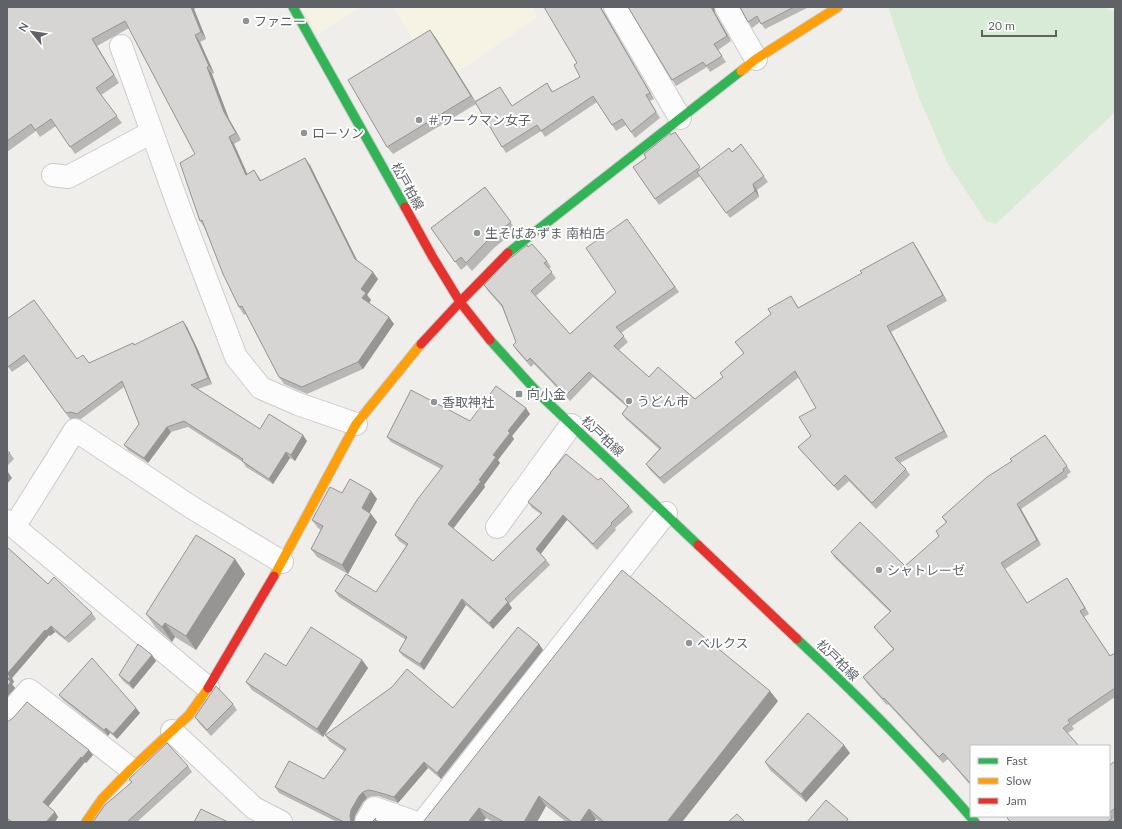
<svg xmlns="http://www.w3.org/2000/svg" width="1122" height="829" font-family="Lato,'Noto Sans JP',sans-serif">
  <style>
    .commercial { fill: #f7f3e4 }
    .green { fill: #d8ebd6 }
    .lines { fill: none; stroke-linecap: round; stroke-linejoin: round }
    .street-casing { stroke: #cbcccc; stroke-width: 24 }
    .fast-casing { stroke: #cacacb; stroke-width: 11 }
    .slow-casing { stroke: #cacacb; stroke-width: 11 }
    .jam-casing { stroke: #cacacb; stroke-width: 11 }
    .street { stroke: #fdfcfc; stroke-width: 22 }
    .fast { stroke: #30b455; stroke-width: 9 }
    .slow { stroke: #ff9f0a; stroke-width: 9 }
    .jam { stroke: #e5322d; stroke-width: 9 }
    .wall { fill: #b8b7b5 }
    .shaded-wall { fill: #969594 }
    .building { fill: #d6d5d3; stroke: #969594 }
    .poi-dot { fill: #919496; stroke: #fff; stroke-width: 1.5 }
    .labels { text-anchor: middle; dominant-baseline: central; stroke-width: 4; stroke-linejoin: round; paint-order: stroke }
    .poi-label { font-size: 13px; fill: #5f6368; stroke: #fff; text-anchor: start }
    .street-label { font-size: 13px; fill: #5f6368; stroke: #fff }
  </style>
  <rect width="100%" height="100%" fill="#efeeea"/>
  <path class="commercial" d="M301,7H361L318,34Z
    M393,7H533L538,17L441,83Z"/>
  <path class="green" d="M888,7H1103L1115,12V112L996,224L986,221L948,164L919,98Z"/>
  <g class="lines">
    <g class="street-casing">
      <path id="street" d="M615,7L680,118
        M726,7L756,59
        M121,46L180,210L236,357L261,388L298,404L356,424
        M53,175L68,177L152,132
        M7,521L208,688
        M14,527L75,430L191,507L282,562
        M497,527L571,425
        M7,716L29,690L131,769
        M172,731L254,808L281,822
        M366,822L374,808L414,822
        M423,822L666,513"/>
    </g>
    <g class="fast-casing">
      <path id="fast" d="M293,7L405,207
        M508,253L741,71
        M490,340L539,394L698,545
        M797,639C859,697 919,757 975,822"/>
    </g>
    <g class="slow-casing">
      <path id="slow" d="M741,71L756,59L838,7
        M274,576L356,424L421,344
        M86,822L102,799L131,769L189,715L208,688"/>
    </g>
    <g class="jam-casing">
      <path id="jam" d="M405,207L432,256L460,302L490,340
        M421,344L460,302L508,253
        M698,545L797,639
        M208,688L274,576"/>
    </g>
    <use href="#street" class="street"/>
    <use href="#fast" class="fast"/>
    <use href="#slow" class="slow"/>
    <use href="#jam" class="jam"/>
  </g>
  <path class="wall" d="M7,7H198L194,9L206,39L200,42L214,73L212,74L229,119L241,140L234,144L247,174L254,170L261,180L310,165L357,261L378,279L367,295L371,300L369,303L394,324L363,369L307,394L284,384L279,377L246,314L244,315L239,307L204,227L200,221L195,154L129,28L97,46L119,83L101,95L122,123L75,154L56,126L40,137L36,131L7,152Z
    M628,7H714L715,13L731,41L718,50L726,62L710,72L707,67L676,86Z
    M740,7H809L765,29L760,22L752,28Z
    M604,13L654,99L650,101L660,118L635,138L626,125L616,131L597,102L545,137L541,131L506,153L476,104L393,154L387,147L430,30L475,101L500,87L512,106L547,83L553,92L580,77L577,63Z
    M675,132L700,169L732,152L741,144L768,182L757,190L759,197L730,218L700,176L659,205L633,167L646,158L671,135Z
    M485,187L516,230L494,248L472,271L467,265L461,270L431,228Z
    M627,219L679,292L621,333L628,342L619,350L649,377L695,399L723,377L744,354L735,342L795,302L799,308L917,248L947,301L891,332L948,437L900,463L906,469L910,475L876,509L849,481L838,491L802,452L798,447L811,436L816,408L799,377L664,484L650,470L646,464L659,449L626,419L622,414L627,407L593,377L570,401L534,364L531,367L517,351L513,345L516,342L502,307L488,291L484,285L528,247L547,261L551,267L549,269L556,278L536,296L570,334L616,292Z
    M7,319L77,359L89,363L134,345L187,327L198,350L212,384L198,389L260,429L307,441L295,461L290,458L273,484L246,467L243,462L188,427L171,432L148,463L128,450L124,445L139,424L124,387L81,419L75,418L70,419L28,361L12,372L7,365Z
    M530,414L512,436L514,439L498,460L500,463L484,485L485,487L453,529L493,561L541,514L532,508L528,502L629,506L633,512L615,528L616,530L597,550L567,520L540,554L546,560L550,565L509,604L512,608L493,629L466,605L424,670L403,656L399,651L406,640L339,597L335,591L376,592L406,546L399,541L395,535L441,469L391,442L387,437L470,421Z
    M1045,435L1071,472L1067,475L1068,477L1021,509L1041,545L1005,569L1027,603L1071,584L1089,614L1084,617L1110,656L1115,653V697L1072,726L1074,729L1068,733L971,746V786L948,759L943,763L888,704L887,705L867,683L863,677L893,649L878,632L874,627L890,612L835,558L831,552L905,566L939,536L946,523L942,517Z
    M7,451L10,453L14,459L7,466Z
    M371,491L377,499L369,513L371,514L377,522L348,574L317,557L311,549L321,530L318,528L312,520L342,493Z
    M7,547L48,584L92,613L96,619L69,643L55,632L50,636L49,635L12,678L14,682L12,684L15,688L7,697Z
    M235,559L245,574L196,650L175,637L172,642L156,628L146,614Z
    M539,644L543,650L441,779L428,768L398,803L378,796H372L367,798L363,802L355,816L354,822H337L279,793L275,787L324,779L344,751L329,741L325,735L453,708Z
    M152,655L156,661L133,689L123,681L119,675Z
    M362,660L368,668L323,737L252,690L246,682L286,666Z
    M59,695L136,708L140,713L117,739L110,733L108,736L63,700Z
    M778,701L682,822H600L596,819L594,822H566L546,806L537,822H493L486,818L483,822H423Z
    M233,704L237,710L211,736L199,723L195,717Z
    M7,722L93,755L86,763L85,762L48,806L55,812L58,817L55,822H9L7,820Z
    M850,753L806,802L770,770L765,762Z
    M1115,761V818L1113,819L1115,822H1010L1007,818L1109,816V766Z
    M188,766L192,772L137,822H93L131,782L129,779Z"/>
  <path class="shaded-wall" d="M191,7H193L194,9L206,39L201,32Z
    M600,7H601L654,99L650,93Z
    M711,7H714L715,13L731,41L727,36Z
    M430,30L436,38L477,104L471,96Z
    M195,35L200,42L214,73L209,66Z
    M92,39L97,46L119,83L114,75Z
    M207,67L212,74L229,119L241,140L236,133L224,112Z
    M229,137L234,144L251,182L246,175Z
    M305,158L310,165L360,266L355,259Z
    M753,184L757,190L759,197L755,191Z
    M913,242L917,248L947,301L943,295Z
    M373,272L378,279L367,295L371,300L367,306L362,298L361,289Z
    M389,317L394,324L363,369L358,362Z
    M183,321L187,327L198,350L212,384L208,378Z
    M887,326L891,332L948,437L944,431Z
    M526,408L530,414L512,436L514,439L498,460L500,463L484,485L485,487L452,530L448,524L479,480L508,431Z
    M167,427L171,432L148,463L144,458Z
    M303,435L307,441L295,461L291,455Z
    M286,452L290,458L273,484L269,479Z
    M8,472L12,478L7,484V474Z
    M371,491L377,499L368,516L362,508Z
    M1017,504L1021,509L1041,545L1037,540Z
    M371,514L377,522L348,574L342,565Z
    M563,515L567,520L540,555L536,549Z
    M235,559L245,574L196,650L186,636Z
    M1067,578L1071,584L1089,614L1085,608Z
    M462,599L466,605L424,670L420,664Z
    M508,602L512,608L493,629L489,623Z
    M165,623L175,637L172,642L162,627Z
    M51,626L55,632L50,636L46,631Z
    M45,630L49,635L12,678L14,682L12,684L15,688L7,697L8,679L7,674Z
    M539,644L543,650L441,779L437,773Z
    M152,655L156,661L133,689L129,683Z
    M362,660L368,668L323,737L317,729Z
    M770,691L778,701L682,822H667Z
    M136,708L140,713L117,739L113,734Z
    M106,728L110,733L108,736L104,730Z
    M844,745L850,753L806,802L801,794Z
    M89,750L93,755L86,763L82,758Z
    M81,757L85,762L47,808L43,802Z
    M424,762L428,768L398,803L394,797Z
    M363,792L367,798L363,802L355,816L354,822H351L350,816L351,810L359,796Z
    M539,796L546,806L537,822H524Z
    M479,808L486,818L483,822H468Z
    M589,809L596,819L594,822H580Z
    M55,812L58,817L55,822H46Z"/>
  <path class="building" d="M7,7H191L201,32L195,35L209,66L207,67L224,112L236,133L229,137L246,175L254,170L260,181L305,158L355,259L373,272L361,289L366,293L362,298L389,317L358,362L302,387L279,377L242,306L239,307L223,274L202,220L200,221L180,163L195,154L125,21L92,39L114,75L96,88L117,116L70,147L51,119L35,130L31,124L7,141Z
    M544,7H600L650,93L646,95L656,112L631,132L622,119L612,125L593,96L541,131L537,125L502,147L475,102L500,87L512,106L547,83L552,92L580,77L574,65L577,63Z
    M628,7H711L727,36L714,44L722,56L706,66L703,62L672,80Z
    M740,7H794L761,24L757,16L748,22Z
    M430,30L471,96L387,147L348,80Z
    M675,132L700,167L655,199L633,167L646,158L644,154L670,133L671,135Z
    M741,144L764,176L753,184L755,191L726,213L697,172L729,148L732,152Z
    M485,187L511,222L488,240L466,263L461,257L455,262L431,228Z
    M627,219L675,287L616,327L624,336L614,346L649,377L658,367L695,399L723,377L720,373L744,353L735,342L771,314L768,309L791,296L798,308L862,273L860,271L913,242L943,295L887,326L944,431L895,458L906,469L872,503L845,475L834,486L798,447L811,436L799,417L816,408L795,371L660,478L646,464L661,448L622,414L628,406L589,372L566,395L530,358L527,361L513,345L516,342L502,305L484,285L507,261L527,245L528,247L532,244L547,261L544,263L552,272L531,291L570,334L616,292L586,248Z
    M34,300L77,359L83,355L89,363L133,343L134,345L183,321L194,344L208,378L191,385L260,429L269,414L303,435L291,455L286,452L269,479L242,461L243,459L184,421L167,427L144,458L124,445L139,424L122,381L77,414L71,412L66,413L24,355L8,367L7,365V319Z
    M496,386L526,408L508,431L510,433L493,455L496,457L479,480L481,481L448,524L493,561L542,513L528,502L551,473H550L566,454L598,480L601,478L629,506L611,523L612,524L593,544L563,515L536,549L546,560L505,599L508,602L489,623L462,599L420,664L399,651L407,637L335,591L346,574L376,592L408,544L395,535L417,500L443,466L387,437L411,390L470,421Z
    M1045,435L1067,466L1063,469L1064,471L1017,504L1037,540L1001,563L1027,603L1067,578L1085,608L1080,611L1110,656L1115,653V688L1068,720L1070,723L1063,728L1079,746H971V784L943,753L939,757L884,698L883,699L863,677L894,649L874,627L891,611L831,552L860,522L905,566L939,536L936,531L947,522L942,517L987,477L1012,461L1010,459Z
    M7,451L10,453L7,456Z
    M350,479L371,491L362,508L371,514L342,565L311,549L323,526L312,520L330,487L342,493Z
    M196,535L235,559L186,636L165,623L162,627L146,614Z
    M7,547L48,584L54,577L92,613L65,638L51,626L46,631L45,630L7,674L10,676L8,679L11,682L7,686Z
    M622,570L770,691L667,822H604L589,809L580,822H572L539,796L524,822H504L479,808L468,822H423Z
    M311,627L362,660L317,729L246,682L265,653L286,666Z
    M518,627L539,644L437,773L424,762L394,797L374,791L368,790L363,792L359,796L351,810L350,816L351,822H344L275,787L289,761L324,779L346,749L325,735L392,687L407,669L453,708Z
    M138,644L152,655L129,683L119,675Z
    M92,658L136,708L113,734L106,728L104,730L59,695Z
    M216,686L233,704L207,730L195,717Z
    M27,702L89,750L82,758L81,757L43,802L55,812L46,822H12L7,818V722L13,718Z
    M808,713L844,745L801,794L765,762Z
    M167,743L188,766L127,822H93L105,805L132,782L129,779Z
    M1115,761V808L1109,813V766Z
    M826,800L848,819L846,822H807Z
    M201,809L228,822H194Z
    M737,814L745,822H728Z
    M1109,814L1112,818L1107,822H1011L1007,818L1009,816H1109Z
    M376,818L375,820L379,822H372Z"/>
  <g class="poi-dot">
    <circle cx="246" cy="21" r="4"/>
    <circle cx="419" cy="120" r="4"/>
    <circle cx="304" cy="133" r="4"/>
    <circle cx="477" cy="233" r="4"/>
    <rect x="515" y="390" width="8" height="8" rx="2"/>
    <circle cx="629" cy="401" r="4"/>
    <circle cx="434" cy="402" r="4"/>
    <circle cx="879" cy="570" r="4"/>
    <circle cx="689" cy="643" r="4"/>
  </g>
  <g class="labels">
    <g class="poi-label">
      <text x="254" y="21">ファニー</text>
      <text x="427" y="120">＃ワークマン女子</text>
      <text x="312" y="133">ローソン</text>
      <text x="485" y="233">生そばあずま 南柏店</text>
      <text x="527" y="394">向小金</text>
      <text x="637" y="401">うどん市</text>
      <text x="442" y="402">香取神社</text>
      <text x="887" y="570">シャトレーゼ</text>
      <text x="697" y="643">ベルクス</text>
    </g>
    <g class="street-label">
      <text transform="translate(408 186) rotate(61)">松戸柏線</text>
      <text transform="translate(603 436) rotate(43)">松戸柏線</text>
      <text transform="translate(838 660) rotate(44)">松戸柏線</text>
    </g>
  </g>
  <rect width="1122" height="829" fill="none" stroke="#5f6368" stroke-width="16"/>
  <rect x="970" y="745" width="140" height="72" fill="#ffffff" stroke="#bfc1c3"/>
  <rect x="978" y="758" width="20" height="6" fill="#30b455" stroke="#bfc1c3"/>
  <text x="1006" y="765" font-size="12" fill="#5f6368">Fast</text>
  <rect x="978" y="778" width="20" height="6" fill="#ff9f0a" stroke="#bfc1c3"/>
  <text x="1006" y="785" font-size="12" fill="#5f6368">Slow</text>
  <rect x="978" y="798" width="20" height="6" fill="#e5322d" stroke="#bfc1c3"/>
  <text x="1006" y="805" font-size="12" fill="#5f6368">Jam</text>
  <g transform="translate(32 32) rotate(300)" stroke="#ffffff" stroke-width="3" paint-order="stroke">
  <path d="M0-3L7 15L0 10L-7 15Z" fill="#5f6368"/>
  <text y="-6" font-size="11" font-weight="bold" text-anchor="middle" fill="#5f6368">N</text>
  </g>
  <path d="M982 30v6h74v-6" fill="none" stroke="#5f6368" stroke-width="2"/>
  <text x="988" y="30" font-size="12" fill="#5f6368" stroke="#ffffff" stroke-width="3" paint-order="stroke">20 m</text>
</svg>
